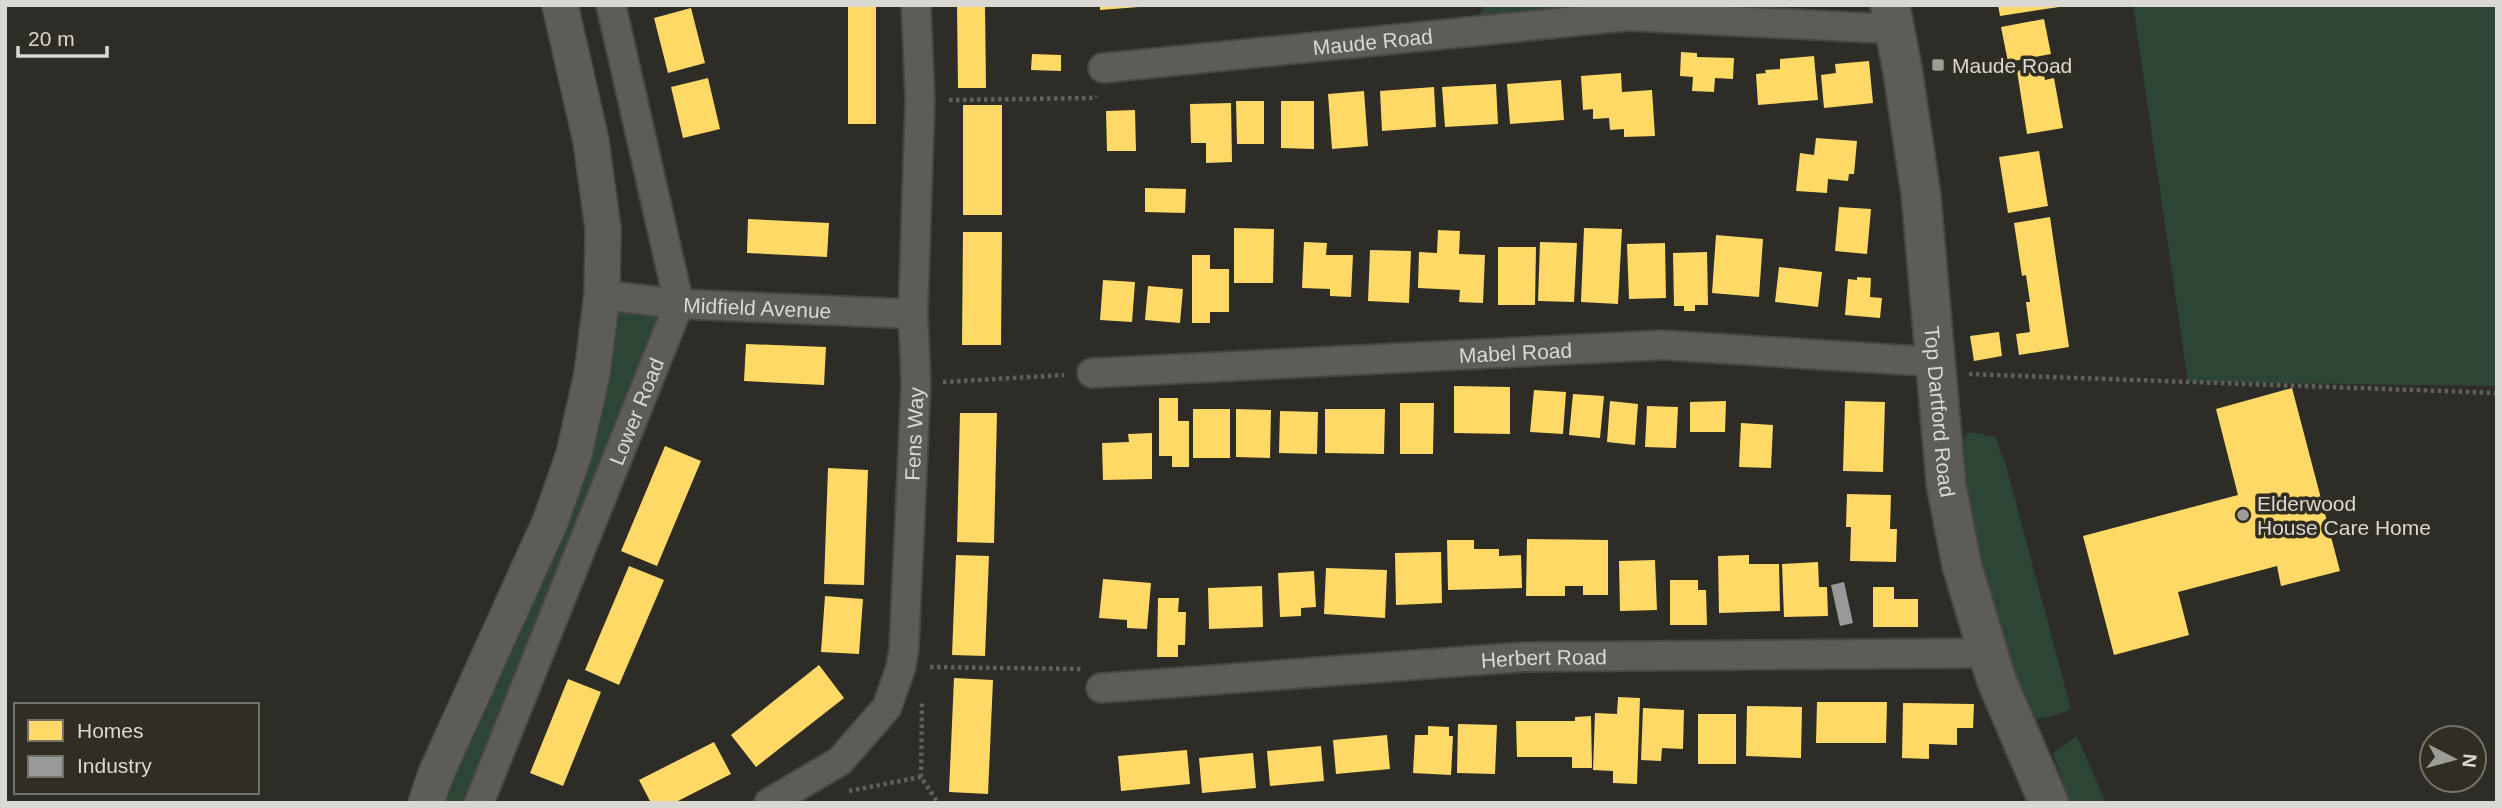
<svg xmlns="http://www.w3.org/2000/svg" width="2502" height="808" font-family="Helvetica,sans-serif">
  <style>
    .green { fill: #2d4534 }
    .homes { fill: #ffd966 }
    .industry { fill: #999 }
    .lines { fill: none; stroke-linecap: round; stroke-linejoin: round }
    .minor-casing { stroke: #484742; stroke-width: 32 }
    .tertiary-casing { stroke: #484742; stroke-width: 38 }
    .secondary-casing { stroke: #484742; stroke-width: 42 }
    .path { stroke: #605f5b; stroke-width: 4.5; stroke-dasharray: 3.5 3.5; stroke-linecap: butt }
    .minor { stroke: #5d5c57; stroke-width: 28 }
    .tertiary { stroke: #5d5c57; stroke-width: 35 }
    .secondary { stroke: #5d5c57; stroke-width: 38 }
    .poi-dot { fill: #9d9c96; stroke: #302d23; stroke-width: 2.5 }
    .labels { text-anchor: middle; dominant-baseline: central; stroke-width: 7; stroke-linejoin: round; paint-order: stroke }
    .street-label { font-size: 21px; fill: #dad8d2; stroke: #302d23 }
    .poi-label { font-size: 21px; fill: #dad8d2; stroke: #302d23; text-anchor: start }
  </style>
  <rect width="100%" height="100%" fill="#2d2c26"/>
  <path class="green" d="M1485,5H1616L1467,34Z
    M2133,5H2497V386L2188,382Z
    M602,295L677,306L478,803H426L552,520Z
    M1970,432L1995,437L2005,462L2071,709C2057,716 2045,717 2030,721C2001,645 1977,568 1966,487C1964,470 1958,451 1966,434Z
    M2077,736L2106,803H2070L2053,753Z"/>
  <path class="homes" d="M848,5H876V124H848Z
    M957,5H985L986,88H958Z
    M1100,5H1139V7L1100,10Z
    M1998,5H2059V7L2000,16Z
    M691,8L705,63L668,73L654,18Z
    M2044,19L2051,54L2008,62L2001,27Z
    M1681,52L1697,53V57L1734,58L1733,79L1715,78L1714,92L1692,91L1693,77L1680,76Z
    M1032,54L1061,55V71L1031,70Z
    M1814,56L1818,100L1758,105L1756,74L1766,73L1765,70L1780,69V59Z
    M1869,61L1873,103L1824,108L1821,75L1836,73L1835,64Z
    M2042,67L2045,80L2054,78L2063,128L2027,134L2017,71Z
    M1621,73L1622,92L1652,90L1655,136L1624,137V129L1610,130L1609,118L1593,119V109L1583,110L1581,76Z
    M708,78L720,129L683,138L671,87Z
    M1561,80L1564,120L1510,124L1507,84Z
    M1496,84L1498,124L1445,127L1442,87Z
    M1434,87L1436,127L1382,131L1380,91Z
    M1364,91L1368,146L1332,149L1328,94Z
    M1236,101H1264V144H1237Z
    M1281,101H1314V149L1281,148Z
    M1231,103L1232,162L1206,163V143H1191L1190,104Z
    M963,105H1002V215H963Z
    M1135,110L1136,151H1107L1106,111Z
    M1816,138L1857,141L1854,174H1849L1848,181L1828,179L1827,193L1796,191L1800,153L1814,155Z
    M2039,151L2048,206L2008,213L1999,157Z
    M1145,188L1186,189L1185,213L1145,212Z
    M1839,207L1871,209L1867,254L1835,251Z
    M2050,217L2069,347L2019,355L2016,334L2030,332L2026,302H2030L2026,275L2022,276L2014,223Z
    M748,219L829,223L827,257L747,253Z
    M1234,228L1274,229L1273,283H1234Z
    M1584,228L1622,229L1618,304L1581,302Z
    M1438,230L1460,231L1459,254L1485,255L1483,303L1459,302L1460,290L1418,288L1419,252L1437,253Z
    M963,232H1002L1001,345H962Z
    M1716,235L1763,239L1759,297L1712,293Z
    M1304,242L1327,243L1326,255H1353L1351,297L1330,296V289L1302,288Z
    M1540,242L1577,243L1574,302L1538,301Z
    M1665,243L1666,298L1629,299L1627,244Z
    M1498,247H1536L1535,305H1498Z
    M1370,250L1411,251L1409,303L1368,301Z
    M1707,252L1708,305H1695V311H1684V306H1674L1673,253Z
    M1192,255H1210V269H1229V312H1210V323H1192Z
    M1779,267L1822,272L1818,307L1775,302Z
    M1857,277L1871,278L1870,297L1882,298L1880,318L1845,315L1848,279L1857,280Z
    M1103,280L1135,282L1132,322L1100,320Z
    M1148,286L1183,289L1180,323L1145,320Z
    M1999,332L2002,356L1974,361L1970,336Z
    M746,344L826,347L824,385L744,381Z
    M1454,386L1510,387V434L1454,433Z
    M2292,388L2340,571L2281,586L2277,566L2178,592L2189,635L2114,655L2083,536L2238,495L2216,409Z
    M1534,390L1566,392L1563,434L1530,432Z
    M1573,394L1604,396L1600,438L1569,435Z
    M1159,398H1178V421H1189V467H1172V456H1159Z
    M1610,401L1638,404L1635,445L1607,442Z
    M1726,401L1725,432H1690V402Z
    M1845,401L1885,402L1883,472L1843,471Z
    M1400,403H1434L1433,454H1400Z
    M1647,406L1678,407L1676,448L1645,447Z
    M1193,409H1230V458H1193Z
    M1236,409L1271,410L1270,458L1236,457Z
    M1325,409H1385L1384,454L1325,453Z
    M1280,411L1318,412L1317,454L1279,453Z
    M960,413H997L994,543L957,542Z
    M1741,423L1773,425L1771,468L1739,467Z
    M1152,433V479L1103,480L1102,443L1129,442L1128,434Z
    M665,446L701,461L657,566L621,551Z
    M828,468L868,470L864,585L824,584Z
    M1847,494L1891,495L1890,529H1897L1896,562L1850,561L1851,527H1846Z
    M1527,539L1608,540V595H1583V586H1565V596H1526Z
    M1447,540H1474V549H1499V556L1521,555L1522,588L1448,590Z
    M1441,552L1442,603L1396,605L1395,553Z
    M956,555L989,556L985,656L952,655Z
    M1749,555V564H1779L1780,611L1719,613L1718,556Z
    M1655,560L1657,610L1620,611L1619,561Z
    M1818,562L1819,587H1827L1828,616L1784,617L1782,564Z
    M629,566L664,580L619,685L585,670Z
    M1326,568L1387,570L1385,618L1324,614Z
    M1314,571L1316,607L1301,608V616L1280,617L1278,573Z
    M1103,579L1151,583L1147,629L1127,628V620L1099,618Z
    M1670,580H1698V590H1706L1707,625H1670Z
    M1262,586L1263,627L1209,629L1208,588Z
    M1873,587H1894V599H1918V627H1873Z
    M825,596L863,599L859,654L821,652Z
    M1158,598H1179L1178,612H1186L1185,645H1178V657H1157Z
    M819,665L844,698L756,767L731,735Z
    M954,678L993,680L988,794L949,792Z
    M568,679L601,692L563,786L530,773Z
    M1618,697L1640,698L1637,784L1613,783V771L1593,770L1595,713L1617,714Z
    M1817,702H1887L1886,743H1816Z
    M1903,703L1974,704L1973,728H1957V745L1929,744V759L1902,758Z
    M1747,706L1802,707L1801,758L1746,756Z
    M1643,708L1684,710L1683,749L1662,748L1661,761L1641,760Z
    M1698,714H1736V764H1698Z
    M1591,716L1592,768H1572V757H1517L1516,721H1575V717Z
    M1458,724L1497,725L1495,774L1457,773Z
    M1428,726L1449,727V736H1453L1451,775L1413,773L1415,735H1428Z
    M1387,735L1390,769L1336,774L1333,740Z
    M714,742L731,774L674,803H651L639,780Z
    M1321,746L1324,781L1270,786L1267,751Z
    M1187,750L1190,784L1121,791L1118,756Z
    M1253,753L1256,788L1202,793L1199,758Z"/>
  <path class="industry" d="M1844,582L1853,623L1840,626L1831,585Z"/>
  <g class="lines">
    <g class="minor-casing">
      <g id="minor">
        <path id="s1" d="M1103,68L1628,16L1895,29"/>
        <path id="s2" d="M602,295L679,304L913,314"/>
        <path id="s3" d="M1092,373L1663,345L1937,362"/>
        <path id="s4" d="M1101,688L1523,657L1987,653"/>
        <path id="s5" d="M479,803L679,304L611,5"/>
        <path id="s6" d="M769,803L840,761L887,707L901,667L904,648L916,384L913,314L920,100L916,5"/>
      </g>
    </g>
    <g class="tertiary-casing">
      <path id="tertiary" d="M426,803L435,776L551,520L574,454L592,374L602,295L603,229L591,141L560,5"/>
    </g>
    <g class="secondary-casing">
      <g id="secondary">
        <path id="s7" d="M1890,5L1903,73L1921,195L1946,484L1962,566L1996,679L2049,803"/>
      </g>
    </g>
    <path class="path" d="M949,100L1095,98L1096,96
      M1969,374L2497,393
      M943,382L1064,375
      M930,667L1082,669
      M921,777L922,701
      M849,791L921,777L938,803"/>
    <use href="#minor" class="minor"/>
    <use href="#tertiary" class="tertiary"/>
    <use href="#secondary" class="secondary"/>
  </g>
  <g class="poi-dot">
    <rect x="1931" y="58" width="14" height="14" rx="3.5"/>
    <circle cx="2243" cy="515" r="7"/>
  </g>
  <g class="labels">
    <g class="street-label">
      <text stroke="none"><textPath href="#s1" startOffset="271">Maude Road</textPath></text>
      <text stroke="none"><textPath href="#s2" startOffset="156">Midfield Avenue</textPath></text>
      <text stroke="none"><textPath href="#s3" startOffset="424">Mabel Road</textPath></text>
      <text stroke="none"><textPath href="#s5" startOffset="422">Lower Road</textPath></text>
      <text stroke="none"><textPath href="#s7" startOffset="410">Top Dartford Road</textPath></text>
      <text stroke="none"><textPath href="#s6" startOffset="430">Fens Way</textPath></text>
      <text stroke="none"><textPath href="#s4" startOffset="444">Herbert Road</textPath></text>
    </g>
    <g class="poi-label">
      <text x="1952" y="65">Maude Road</text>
      <text x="2257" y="503">Elderwood<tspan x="2257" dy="24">House Care Home</tspan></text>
    </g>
  </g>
  <rect width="2502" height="808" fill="none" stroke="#dad8d2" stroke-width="14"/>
  <rect x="14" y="703" width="245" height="91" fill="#302d23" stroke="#747169" stroke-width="2"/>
  <rect x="28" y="720" width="35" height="21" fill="#ffd966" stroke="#747169" stroke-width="2"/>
  <text x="77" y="738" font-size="21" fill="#dad8d2">Homes</text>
  <rect x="28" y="756" width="35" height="21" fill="#999999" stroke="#747169" stroke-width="2"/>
  <text x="77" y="773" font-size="21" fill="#dad8d2">Industry</text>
  <g transform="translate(2453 759) rotate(96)"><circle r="33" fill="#302d23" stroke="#747169" stroke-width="2"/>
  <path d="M0-5L12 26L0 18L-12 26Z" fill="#9d9c96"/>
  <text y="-10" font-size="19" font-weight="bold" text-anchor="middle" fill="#dad8d2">N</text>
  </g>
  <path d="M18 46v10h89v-10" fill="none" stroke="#dad8d2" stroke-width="3.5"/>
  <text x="28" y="46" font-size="21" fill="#dad8d2" stroke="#302d23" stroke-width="5" paint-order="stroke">20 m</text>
</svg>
